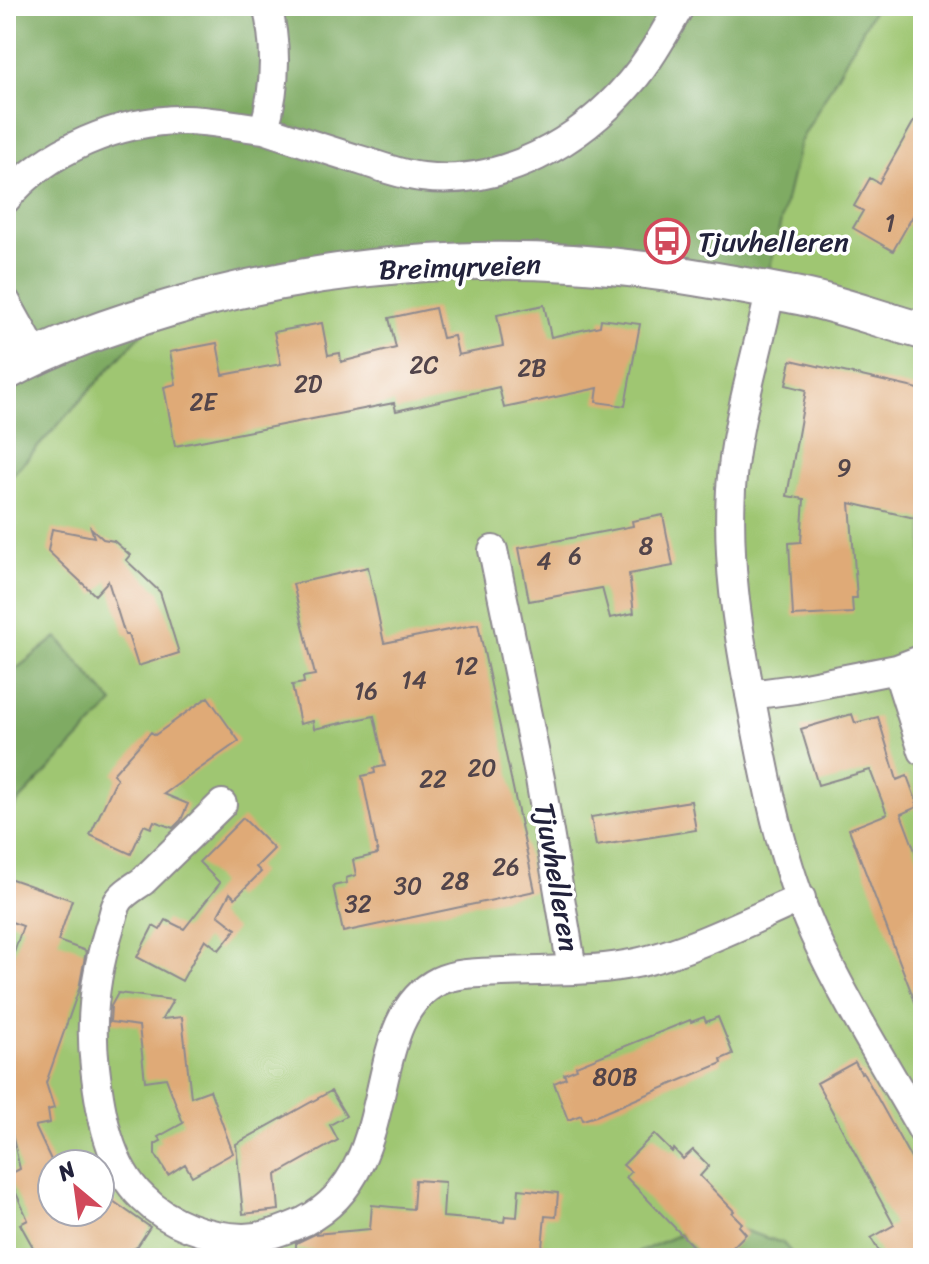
<svg xmlns="http://www.w3.org/2000/svg" width="929" height="1264" font-family="Sriracha,sans-serif">
  <style>
    .green { fill: #9fc672; stroke: #607456; stroke-width: 2; fill-rule: evenodd }
    .forest { fill: #7fab64; stroke: #506650; stroke-width: 2 }
    .building { fill: #dfaa77 }
    .lines { fill: none; stroke-linecap: round; stroke-linejoin: round }
    .minor-casing { stroke: #8d898e; stroke-width: 32 }
    .tertiary-casing { stroke: #8d898e; stroke-width: 40 }
    .minor { stroke: #fff; stroke-width: 28 }
    .tertiary { stroke: #fff; stroke-width: 36 }
    .labels { text-anchor: middle; dominant-baseline: central; stroke-width: 7; stroke-linejoin: round; paint-order: stroke }
    .number-label { font-size: 24px; fill: #51444a }
    .poi-label { font-size: 28px; fill: #22223b; stroke: #fff; text-anchor: start }
    .street-label { font-size: 28px; fill: #22223b; stroke: #fff }
  </style>
  <rect width="100%" height="100%" fill="#fff"/>
  <filter id="ink" filterUnits="userSpaceOnUse"><feTurbulence type="fractalNoise" baseFrequency=".0125" numOctaves="2"/><feDisplacementMap in="SourceGraphic" scale="16" xChannelSelector="R" yChannelSelector="G"/><feConvolveMatrix kernelMatrix="1 2 1 2 8 2 1 2 1" color-interpolation-filters="sRGB"/></filter>
  <filter id="wash" filterUnits="userSpaceOnUse"><feTurbulence type="fractalNoise" baseFrequency=".006" numOctaves="4" result="noise"/><feDisplacementMap in="SourceGraphic" scale="32" xChannelSelector="R" yChannelSelector="G"/><feGaussianBlur stdDeviation="1.8" result="paint"/><feColorMatrix in="noise" values="0 0 0 0 0 0 0 0 0 0 0 0 0 0 0 0 0 1.4 0 .05"/><feComposite in="paint" operator="in"/></filter>
  <g filter="url(#wash)">
    <rect width="100%" height="100%" fill="#f8f0e0"/>
    <path class="green" d="M6,6H923V1258H6ZM52,1164H100V1212H52Z"/>
    <path class="forest" d="M6,6H876L800,142L770,267L768,290L451,258L165,308L6,482Z
      M57,637L113,703L19,801L6,820V677Z
      M712,1220L783,1243L796,1258H626Z"/>
    <g id="blocks">
      <path class="building" d="M923,105V198L893,251L853,228L863,211L854,206L870,178L879,183Z
        M544,305L551,337L600,326L601,319L640,324L625,406L596,402L598,388L504,408L499,387L396,411L394,403L175,446L164,387L176,384L170,352L217,343L223,375L281,364L274,332L322,323L328,355L340,353L341,362L396,348L389,318L435,308L442,338L454,336L458,355L503,346L497,315Z
        M791,360L923,390V520L850,503L857,598H852L853,613L793,616L789,543L801,542L804,499L787,496L806,390L786,385Z
        M663,515L673,566L629,574L634,613L610,618L602,588L529,601L519,548L633,526L632,521Z
        M91,528L103,539L114,541L130,555L126,560L160,592L179,653L138,666L128,635H125L108,581L95,595L48,551L52,529L94,537Z
        M368,567L384,643L478,624L535,891L343,932L333,886L347,883L346,878L356,875L353,860L378,854L362,776L375,773L374,768L385,766L374,716L314,729L313,721L300,724L292,685L304,683L303,677L315,675L293,584Z
        M208,697L239,741L164,794L188,804L181,820L173,828L154,821L151,828L144,825L131,854L90,835L117,778L113,774L151,732L155,735Z
        M852,714L855,723L878,717L897,780L907,776L916,800L917,807L901,814L923,872V1015H920L849,829L887,814L870,770L818,785L801,729Z
        M691,801L696,830L596,846L591,817Z
        M243,818L274,849L256,867L261,872L235,898L230,893L218,915L236,929L219,950L205,939L182,981L137,957L153,926L160,930L166,920L184,929L220,883L199,862Z
        M6,877L72,900L58,941L86,951L79,989L46,1083L54,1108L48,1110L50,1123L35,1126L52,1162V1212H100V1192L150,1227L137,1247L117,1258H39L20,1224L28,1220L8,1175L20,1169L6,1108L7,973L23,926L6,920Z
        M118,993L173,1000L162,1019L182,1017L191,1097L210,1090L233,1153L192,1176L185,1164L168,1175L155,1154V1144L161,1141L158,1137L183,1123L166,1078L145,1081L139,1026L110,1022L111,1006Z
        M704,1017L706,1022L718,1017L733,1054L721,1059L722,1063L596,1116L583,1120L581,1115L568,1120L554,1083L566,1078L564,1074L577,1069L576,1066L690,1020L691,1022Z
        M855,1062L861,1073L863,1072L923,1180V1258H883L871,1238L894,1225L817,1083Z
        M331,1091L346,1116L330,1125L338,1140L276,1175L279,1210L243,1214L236,1144Z
        M654,1134L672,1152L674,1149L683,1159L693,1150L709,1166L700,1176L734,1211L732,1213L742,1223L739,1226L746,1234L722,1258H704L626,1177L631,1172L623,1165Z
        M415,1180L445,1182L443,1217L504,1222L505,1216L517,1217L519,1189L558,1193L556,1217L545,1216L541,1258H412L349,1253L350,1258H319V1251L296,1249V1243L315,1234L370,1229L372,1205L413,1209Z"/>
    </g>
  </g>
  <g filter="url(#ink)">
    <use href="#blocks" fill-opacity="0" stroke="#8d898e" stroke-width="2"/>
    <g class="lines">
      <g class="minor-casing">
        <path id="minor" d="M264,129C297,140 330,151 363,161C382,167 402,175 422,177C502,187 580,142 630,83C650,60 665,32 680,6
          M6,199C46,150 120,120 183,120C210,120 237,126 264,129C276,87 278,48 267,6
          M770,292C757,357 735,423 731,489C727,559 737,626 750,694C765,774 780,859 814,934C845,1002 886,1066 923,1131
          M6,302L36,356
          M493,550L540,779L572,969
          M897,669L923,751
          M750,695L795,689L897,669L923,659
          M222,804C195,830 169,856 143,881C135,887 123,893 118,902C114,908 113,919 110,926C96,971 89,1020 95,1067C100,1112 109,1166 143,1198C169,1224 207,1237 243,1238C265,1238 285,1230 305,1221C406,1169 359,1020 439,981C459,972 481,973 502,972C543,970 585,972 625,965C679,957 750,920 801,898"/>
      </g>
      <g class="tertiary-casing">
        <path id="tertiary" d="M6,372C57,344 113,325 170,308C322,263 487,250 645,270C695,276 745,286 794,295C838,303 880,320 923,331"/>
      </g>
      <use href="#minor" class="minor"/>
      <use href="#tertiary" class="tertiary"/>
    </g>
  </g>
  <defs>
    <g id="bus-ring" transform="scale(2.3)"><circle r="9.5" fill="#fff" stroke="#d1495b" stroke-width="1.5"/><path d="M-5-6H5V4H4V6H2V4H-2V6H-4V4H-5ZM-3.5-4V0h7V-4ZM-3.5 1.2v1.5H-2V1.2ZM2 1.2v1.5H3.5V1.2Z" fill="#d1495b"/></g>
  </defs>
  <g fill-rule="evenodd">
    <use href="#bus-ring" x="667" y="241"/>
  </g>
  <g class="labels">
    <g class="number-label">
      <text x="890" y="223">1</text>
      <text x="424" y="365">2C</text>
      <text x="532" y="368">2B</text>
      <text x="308" y="384">2D</text>
      <text x="203" y="402">2E</text>
      <text x="844" y="468">9</text>
      <text x="646" y="546">8</text>
      <text x="575" y="556">6</text>
      <text x="544" y="561">4</text>
      <text x="466" y="666">12</text>
      <text x="414" y="680">14</text>
      <text x="366" y="691">16</text>
      <text x="482" y="768">20</text>
      <text x="433" y="779">22</text>
      <text x="506" y="867">26</text>
      <text x="455" y="881">28</text>
      <text x="408" y="886">30</text>
      <text x="358" y="904">32</text>
      <text x="615" y="1077">80B</text>
    </g>
    <g class="poi-label">
      <text x="698" y="241">Tjuvhelleren</text>
    </g>
    <g class="street-label">
      <text transform="translate(460 267) rotate(-2)">Breimyrveien</text>
      <text transform="translate(557 877) rotate(80)">Tjuvhelleren</text>
    </g>
  </g>
  <rect width="929" height="1264" fill="none" stroke="#fff" stroke-width="32"/>
  <g transform="translate(76 1188) rotate(331)"><circle r="38" fill="#ffffff" stroke="#a7a7b1" stroke-width="2"/>
  <path d="M0-6L14 30L0 20L-14 30Z" fill="#d1495b"/>
  <text y="-12" font-size="22" font-weight="bold" text-anchor="middle" fill="#22223b">N</text>
  </g>
</svg>
